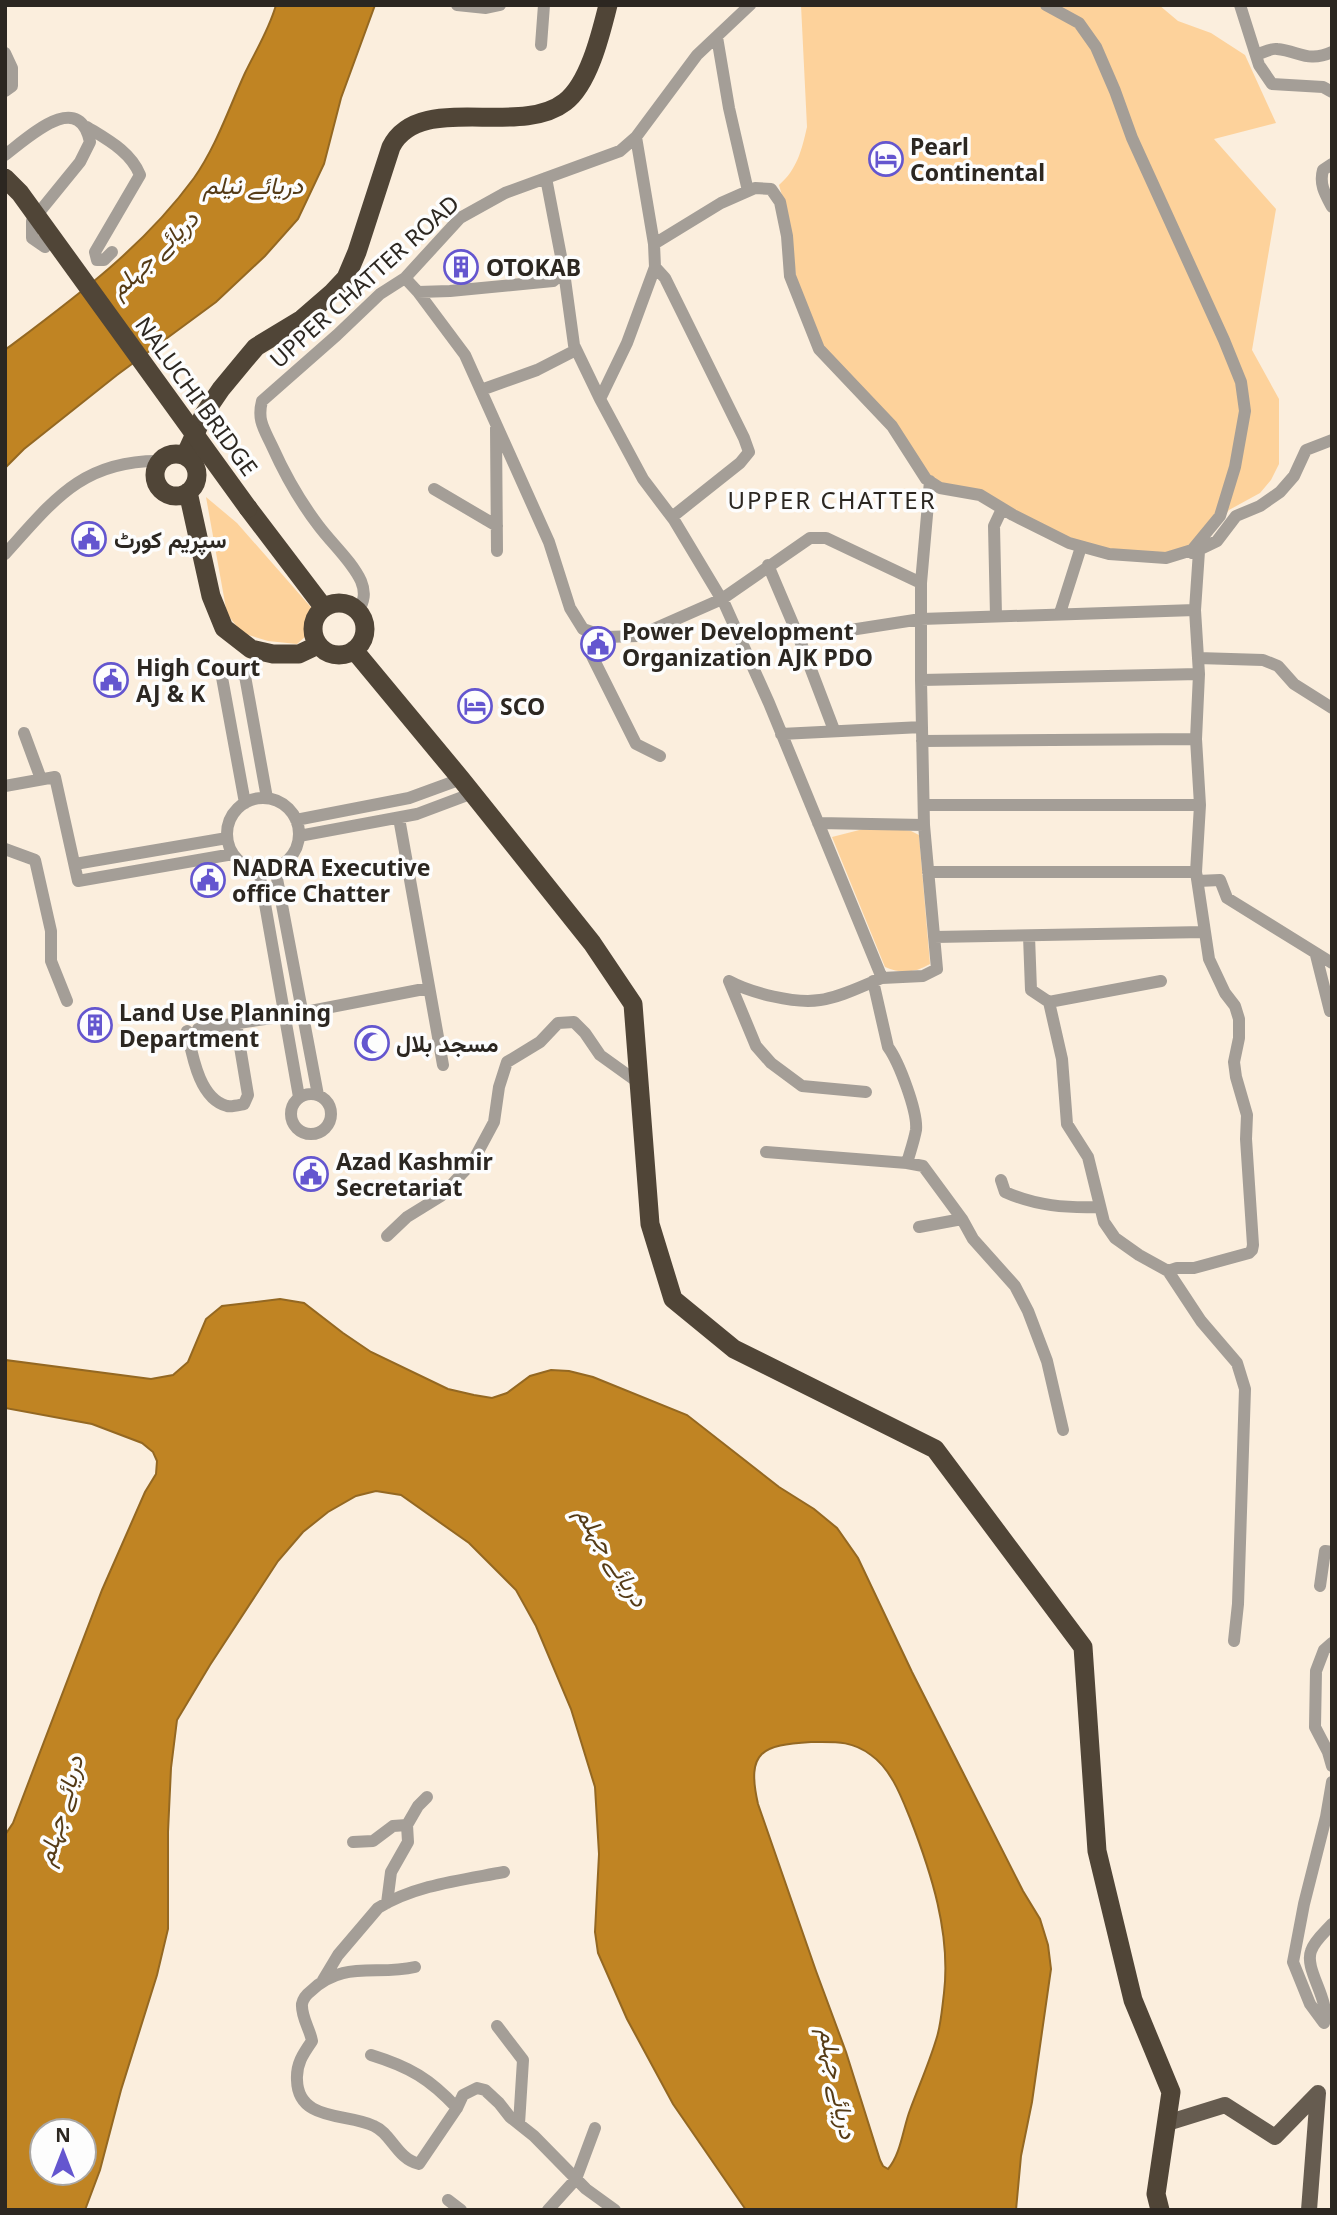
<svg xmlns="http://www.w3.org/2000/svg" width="1337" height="2215" font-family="'Noto Sans',Vazirmatn,sans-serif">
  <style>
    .green { fill: #fdd29b }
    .water { fill: #c08423; stroke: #946822; stroke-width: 2; fill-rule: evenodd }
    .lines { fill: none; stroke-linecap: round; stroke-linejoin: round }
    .minor { stroke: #a49e97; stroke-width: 12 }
    .major { stroke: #665c50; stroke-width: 16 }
    .highway { stroke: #504537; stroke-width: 19 }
    .highway-bridge { stroke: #504537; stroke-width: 19 }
    .labels { text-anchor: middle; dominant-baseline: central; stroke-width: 7; stroke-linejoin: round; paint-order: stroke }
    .poi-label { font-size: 23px; font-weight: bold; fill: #2c2721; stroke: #fdfdfd; text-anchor: start }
    .street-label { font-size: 23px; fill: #2c2721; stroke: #fdfdfd }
    .water-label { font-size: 24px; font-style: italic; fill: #553b16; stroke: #fdfdfd }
    .neighbourhood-label { font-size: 24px; letter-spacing: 2px; fill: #2c2721; stroke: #fdfdfd }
  </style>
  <rect width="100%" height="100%" fill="#fbeedd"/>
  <path class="green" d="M801,5H1159L1178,21L1211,33L1245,55L1276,123L1214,139L1276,209L1252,350L1279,399V464L1271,480L1260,493L1229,510L1212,532L1166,558L1069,543L980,495L940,488L892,426L819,349L796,277L790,223L779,185C797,170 802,149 807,127Z
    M206,497L237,523L323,621L297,644L268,641L242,633L227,614Z
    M875,826L911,831L919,835L930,964C915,973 901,974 885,967L832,837Z"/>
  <path class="water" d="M276,5H375L341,98L324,164L298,219L265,256L216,302L117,375L24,449L5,468V350C73,299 143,248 194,178C216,147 229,108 245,73C256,50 269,30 276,5Z
    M280,1299L304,1303L343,1333L371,1352L448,1389L474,1395L492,1398L507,1393L530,1376L551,1370L569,1371L593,1377L687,1415L779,1487L814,1509L837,1528L858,1558L912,1672L1023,1891L1040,1919L1048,1945L1051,1969L1032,2102L1021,2156L1016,2210H746L673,2104L627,2019L598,1953L595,1932L599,1854L595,1787L571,1709L536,1626L516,1590L469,1543L401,1495L376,1491L356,1496L328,1512L303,1532L278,1561L210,1665L177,1720L171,1768L168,1832V1929L157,1975L121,2090L100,2170L85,2210H5V1835L13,1823L102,1590L145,1492L156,1474L157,1461L153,1452L142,1443L92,1424L5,1408V1360L151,1379L173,1375L188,1362L206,1319L222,1306ZM811,1742C834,1742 851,1740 871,1755C891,1769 901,1796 910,1818C931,1872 951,1933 944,1993C942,2008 941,2026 936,2040C929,2063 919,2086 910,2110C903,2128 901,2154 888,2169L883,2166L880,2160L846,2052L816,1971L758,1804C746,1751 762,1745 811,1742ZM42,2131H84V2173H42Z"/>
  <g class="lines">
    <path class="minor" d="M457,5L486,8L500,5
      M1240,5L1259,65L1272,84L1323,87L1332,92
      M717,37L729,108L748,191
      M541,45L544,5
      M5,53L12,68V86L5,91
      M1256,55C1262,53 1271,48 1277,49C1299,51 1308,63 1332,52
      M87,127C108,140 131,152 140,175L95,252L97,260H104L112,252
      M636,137L654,244
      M5,155C29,137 79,89 90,142L80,162L32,221V238L45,247
      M1332,164L1323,170C1319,184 1325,194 1332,207
      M655,267L665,278L744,438L749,452L740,463L672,517
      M564,272L574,345L600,399
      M405,278L418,292L465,355L549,542L570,608L583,629L606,637L638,636L722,599L810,538H826L921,583
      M418,292L450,291L553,281L564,272L546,178
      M481,390L537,370L576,350
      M496,428L497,551
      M434,489L497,526
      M1192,553L1217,541L1236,516L1260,506L1280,492L1294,476L1306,450L1332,440
      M5,554C53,501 82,460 160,461
      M768,565L799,638L834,730
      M358,612C364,601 366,593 361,581C351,560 332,544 318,525C299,500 285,475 272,446C264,429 257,420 262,401L337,335L380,294L405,278L460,218L505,193L620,151L636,137L697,55L750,5
      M1060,613L1081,547
      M996,616L994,526L1002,509
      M594,633L592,656L636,744L660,756
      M799,638L921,619L1195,610
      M1198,658L1263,660L1278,666L1294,684L1332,708
      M921,680L1199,674
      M24,733L41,779
      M781,734L922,727
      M922,741L1196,739
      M5,786L55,777L78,881L233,854
      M227 834a36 36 0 1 1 72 0a36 36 0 1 1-72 0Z
      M245,803L221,672L231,669L245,676L267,798
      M924,805H1200
      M399,818L443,1065
      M296,820L409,798L461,779
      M818,823L924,825
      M299,836L417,814L473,793
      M5,849L35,860L51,931V961L67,1001
      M75,864L227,838
      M275,868L318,1095
      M259,870L299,1097
      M928,872H1196
      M1198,881L1220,880L1227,898L1332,963
      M1029,936L1031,990L1049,1002L1161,981
      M934,937L1204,932
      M1316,955L1330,1011
      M882,978L923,976L937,969L924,825L921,680V583L930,481
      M729,981C751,993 795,1004 820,1000C841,997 862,986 882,978L769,703L725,605L674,520L643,479L600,399L627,343L655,267L654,244L721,203L755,188L771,189L780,202L787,236L790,276L819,349L892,426L926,479L940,488L980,495L1013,515L1069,543L1109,554L1166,558L1192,550L1220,516L1235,467L1245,411L1241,382L1224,340L1132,138L1115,91L1096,47L1079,23L1046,5
      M729,981L756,1046L771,1063L802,1086L866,1092
      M1049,1002L1062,1059L1067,1124L1088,1157L1104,1222L1115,1238L1139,1255L1168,1271L1201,1321L1237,1363L1245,1389L1238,1604L1234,1641
      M198,1029L285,1016L429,988
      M187,1031C192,1054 199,1099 227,1106C232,1107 239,1105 244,1104L248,1095L236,1023
      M291 1114a20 20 0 1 1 40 0a20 20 0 1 1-40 0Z
      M766,1152L907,1163C910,1152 914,1141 916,1130C918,1112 899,1062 888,1047L873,981
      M907,1163L923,1166L962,1219
      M1001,1180L1005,1192C1036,1206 1066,1208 1100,1207
      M919,1227L962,1219L973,1239L1015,1286L1028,1311L1047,1361L1063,1430
      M387,1236L407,1217L441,1196L472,1163L494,1122L499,1087L507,1062L540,1042L558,1023L574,1022L585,1033L600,1055L639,1083
      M1168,1271L1177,1268H1194L1249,1253L1252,1250L1253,1245L1246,1139L1247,1115L1236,1077L1234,1062L1239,1038V1019L1235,1006L1225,993L1209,959L1196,872L1200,805L1196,739L1199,674L1195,610L1199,551
      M1320,1586L1325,1551L1332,1552
      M1332,1643L1324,1650L1316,1671L1315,1727L1328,1752L1332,1766
      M1332,1782L1326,1817L1304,1904L1293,1962L1310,2004L1324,2023C1331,2000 1304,1970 1311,1951C1314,1941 1325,1932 1332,1924
      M353,1842L373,1841L393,1826L407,1825
      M387,1903L391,1872L408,1842L407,1825L418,1806L427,1797
      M415,1967C376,1976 343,1960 311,1991C307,1994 303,1999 302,2004C301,2017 310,2029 312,2041C303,2054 296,2064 297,2080C298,2122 348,2113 374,2126C391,2133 397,2159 419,2164L457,2108L463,2095L477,2088L485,2090L499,2103L510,2117L534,2136L586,2189L615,2210
      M323,1980L338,1955L378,1908C415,1885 462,1880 504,1872
      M497,2026L523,2060L519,2124
      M371,2055C410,2067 430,2079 457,2108
      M448,2200L461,2210
      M548,2210L576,2179L595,2128"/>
    <path class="major" d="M1167,2123L1225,2105L1275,2137L1318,2093L1309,2210"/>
    <path class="highway" d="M155 475a21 21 0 1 1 42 0a21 21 0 1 1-42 0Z
      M185,456L204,414L221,389L245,360L256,347L302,319L332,293L346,278L357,252L391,147C419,91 519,138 565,102C589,84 601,33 608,5
      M188,492L211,596L224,628L251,649L273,654H299L318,645
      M248,508L324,608
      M313 629a26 26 0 1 1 52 0a26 26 0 1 1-52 0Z
      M354,650L461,779L592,943L633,1004L650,1224L673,1299L734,1349L935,1449L1083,1647L1097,1851L1133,2000L1171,2092L1156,2194L1160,2210"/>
    <path class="highway-bridge" d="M5,178L20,193L248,508"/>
  </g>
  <defs>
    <g id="hotel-ring" transform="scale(1.75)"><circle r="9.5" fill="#fdfdfd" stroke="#6456cf" stroke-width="1.5"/><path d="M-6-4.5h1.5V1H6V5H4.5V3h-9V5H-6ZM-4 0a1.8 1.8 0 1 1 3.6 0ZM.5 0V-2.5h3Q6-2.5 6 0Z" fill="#6456cf"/></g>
    <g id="building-ring" transform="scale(1.75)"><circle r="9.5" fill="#fdfdfd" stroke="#6456cf" stroke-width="1.5"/><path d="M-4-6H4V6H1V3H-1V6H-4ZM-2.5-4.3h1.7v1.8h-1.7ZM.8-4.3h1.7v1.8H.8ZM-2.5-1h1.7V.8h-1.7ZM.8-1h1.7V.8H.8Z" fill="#6456cf"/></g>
    <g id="civic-ring" transform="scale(1.75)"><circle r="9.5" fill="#fdfdfd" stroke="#6456cf" stroke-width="1.5"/><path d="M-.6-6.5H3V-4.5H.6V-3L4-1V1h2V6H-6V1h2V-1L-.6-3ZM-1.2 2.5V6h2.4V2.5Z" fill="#6456cf"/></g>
    <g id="mosque-ring" transform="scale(1.75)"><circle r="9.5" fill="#fdfdfd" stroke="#6456cf" stroke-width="1.5"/><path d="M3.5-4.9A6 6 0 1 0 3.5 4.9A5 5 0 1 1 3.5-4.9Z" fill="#6456cf"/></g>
  </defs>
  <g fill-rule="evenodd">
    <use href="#hotel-ring" x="886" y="159"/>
    <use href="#building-ring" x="461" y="267"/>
    <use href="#civic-ring" x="89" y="539"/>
    <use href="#civic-ring" x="598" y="644"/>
    <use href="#civic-ring" x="111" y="680"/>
    <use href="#hotel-ring" x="475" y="706"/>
    <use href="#civic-ring" x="208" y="880"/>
    <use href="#building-ring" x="95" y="1025"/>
    <use href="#mosque-ring" x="372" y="1043"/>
    <use href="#civic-ring" x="311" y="1174"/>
  </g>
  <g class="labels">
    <g class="poi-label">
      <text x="910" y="146">Pearl<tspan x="910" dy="26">Continental</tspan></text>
      <text x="486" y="267">OTOKAB</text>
      <text x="114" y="539">سپریم کورٹ</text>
      <text x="622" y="631">Power Development<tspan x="622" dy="26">Organization AJK PDO</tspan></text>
      <text x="136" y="667">High Court<tspan x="136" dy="26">AJ &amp; K</tspan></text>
      <text x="500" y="706">SCO</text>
      <text x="232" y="867">NADRA Executive<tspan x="232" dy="26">office Chatter</tspan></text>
      <text x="119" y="1012">Land Use Planning<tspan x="119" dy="26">Department</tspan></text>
      <text x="396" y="1043">مسجد بلال</text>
      <text x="336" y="1161">Azad Kashmir<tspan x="336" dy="26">Secretariat</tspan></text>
    </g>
    <g class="street-label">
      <text transform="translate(364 281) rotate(-42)">UPPER CHATTER ROAD</text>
      <text transform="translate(197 396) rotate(54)">NALUCHI BRIDGE</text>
    </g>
    <g class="water-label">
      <text x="253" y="184">دریائے نیلم</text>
      <text transform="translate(153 253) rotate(-44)">دریائے جہلم</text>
      <text transform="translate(613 1556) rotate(58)">دریائے جہلم</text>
      <text transform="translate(59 1810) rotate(-74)">دریائے جہلم</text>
      <text transform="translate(839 2083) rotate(79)">دریائے جہلم</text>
    </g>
    <g class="neighbourhood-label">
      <text x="832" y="499">UPPER CHATTER</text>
    </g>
  </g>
  <rect width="1337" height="2215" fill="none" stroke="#2c2721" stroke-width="14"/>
  <g transform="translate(63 2152)"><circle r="33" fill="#fdfdfd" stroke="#a9a7a5" stroke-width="2"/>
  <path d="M0-5L12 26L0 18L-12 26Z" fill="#6456cf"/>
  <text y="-10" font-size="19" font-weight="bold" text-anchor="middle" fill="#2c2721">N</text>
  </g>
</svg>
